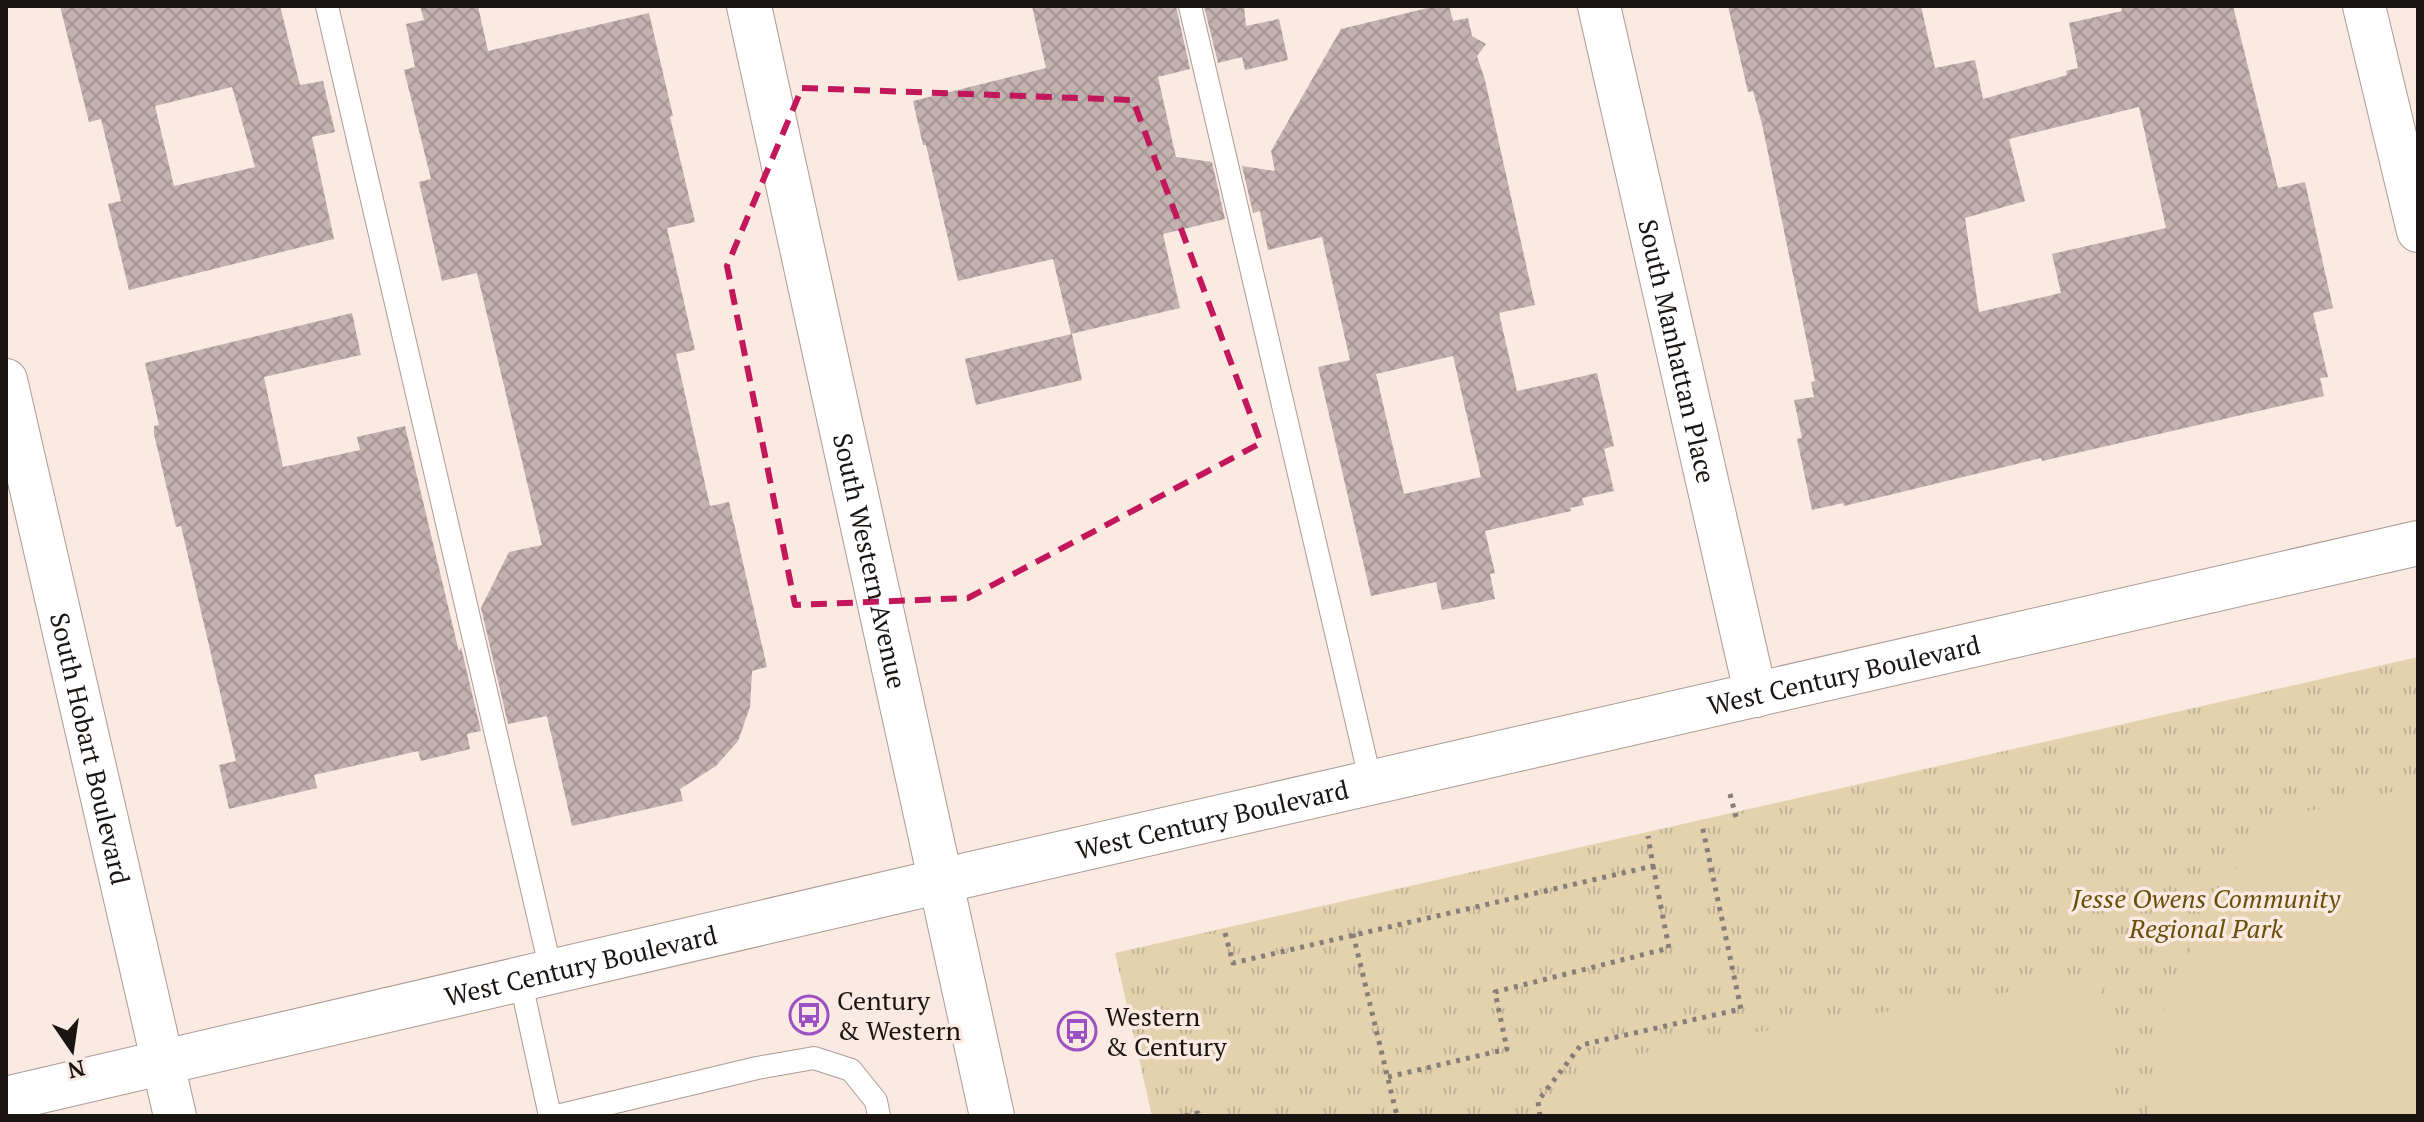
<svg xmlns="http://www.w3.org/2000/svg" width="2424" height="1122" font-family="'PT Serif',serif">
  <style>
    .grass { fill: url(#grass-tufts) }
    .pitch { fill: #e4d2af }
    .building { fill: url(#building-cross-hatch); fill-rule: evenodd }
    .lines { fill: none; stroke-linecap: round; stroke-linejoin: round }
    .lane-casing { stroke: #aa9b94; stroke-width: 24 }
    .street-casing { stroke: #aa9b94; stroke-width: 44 }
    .secondary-casing { stroke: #aa9b94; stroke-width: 46 }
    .primary-casing { stroke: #aa9b94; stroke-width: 46 }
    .path { stroke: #887e78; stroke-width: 5; stroke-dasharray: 4 6; stroke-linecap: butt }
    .lane { stroke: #fff; stroke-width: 22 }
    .street { stroke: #fff; stroke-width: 42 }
    .secondary { stroke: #fff; stroke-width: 44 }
    .primary { stroke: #fff; stroke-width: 44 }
    .marked { fill: none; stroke: #c2185b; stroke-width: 6; stroke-dasharray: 16 10; stroke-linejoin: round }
    .labels { text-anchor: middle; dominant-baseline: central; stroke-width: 7; stroke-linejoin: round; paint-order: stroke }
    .street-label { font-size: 26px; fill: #1a1512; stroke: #faeae2 }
    .park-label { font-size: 26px; font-style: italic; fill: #6a4f0a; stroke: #faeae2 }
    .poi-label { font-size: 26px; fill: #1a1512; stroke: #faeae2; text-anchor: start }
  </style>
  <defs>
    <pattern id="grass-tufts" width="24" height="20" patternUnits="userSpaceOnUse" patternTransform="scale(2)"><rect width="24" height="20" fill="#e4d2af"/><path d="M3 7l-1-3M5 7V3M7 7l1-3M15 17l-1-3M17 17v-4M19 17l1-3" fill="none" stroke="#c3b396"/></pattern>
    <pattern id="building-cross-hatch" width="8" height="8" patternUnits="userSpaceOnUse" patternTransform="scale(2)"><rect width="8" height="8" fill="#c2b1af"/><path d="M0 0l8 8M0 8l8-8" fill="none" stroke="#a69796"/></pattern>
  </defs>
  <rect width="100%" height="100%" fill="#faeae2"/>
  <path class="grass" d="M2418,657V1116H1152L1115,953Z"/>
  <path class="pitch" d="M2418,786V1116H2148L2166,995L2262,822Z
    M2098,978L2113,1092L2111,1116H1558L1556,1109L1584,1065L1752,1033Z"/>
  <path class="building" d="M60,6H280L300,85L323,81L335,132L312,137L334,239L129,290L108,204L121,201L101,119L89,122ZM232,87L255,167L174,186L155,106Z
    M420,6H478L488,51L649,13L673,116L670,117L695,222L667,228L695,350L676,354L710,506L729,502L767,667L752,671L750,707L738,741L716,766L680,789L683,801L572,826L547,716L508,724L481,608L509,552L542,545L477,273L442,281L419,182L431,179L404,70L415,67L406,24L424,20Z
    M1032,6H1176L1190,69L1158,77L1176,157L1212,162L1225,219L1163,234L1180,308L1071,334L1053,259L958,281L926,145H923L913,101L1046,68Z
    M1204,6H1244L1246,26L1279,19L1288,60L1245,70L1242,57L1218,63Z
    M1436,6H1449L1453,21L1468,18L1472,36L1486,44L1477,56L1485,80L1535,305L1499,313L1517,391L1597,373L1614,446L1604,449L1614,491L1582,498L1584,505L1570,508L1571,511L1485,531L1495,573L1490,574L1495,599L1442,610L1436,582L1371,596L1318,367L1350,360L1322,237L1268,250L1260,211L1253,213L1242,166L1275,171L1271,151L1341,29ZM1453,356L1481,477L1404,494L1376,374Z
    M1728,6H1921L1935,68L1975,60L1983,99L2067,75L2066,71L2078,68L2069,23L2122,11L2121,6H2233L2278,188L2305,182L2333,308L2313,313L2328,377L2320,378L2324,396L2042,461L2041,458L1844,506L1843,503L1812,510L1797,439L1802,438L1794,400L1814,397L1811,382L1815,381L1762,124L1753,91L1748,92ZM2139,107L2166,228L2052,254L2061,293L1979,312L1965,218L2025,201L2009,139Z
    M352,313L361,355L264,377L283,467L360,450L357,437L405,426L459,652L461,647L481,731L467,734L470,749L421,761L418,751L314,775L317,788L229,809L219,765L236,761L181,526L176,527L154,434V426L159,425L145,363Z
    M1072,334L1082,380L976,405L965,359Z"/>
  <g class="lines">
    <g class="lane-casing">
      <path id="lane" d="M327,6L551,971
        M1190,6L1371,783
        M520,978L550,1116
        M557,1116L757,1068L814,1058L851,1070L876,1101L879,1116"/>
    </g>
    <g class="street-casing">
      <g id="street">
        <path id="s1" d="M1599,6L1756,696"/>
        <path d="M2364,6L2418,231"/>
        <path id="s2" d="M6,380L175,1116"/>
      </g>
    </g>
    <g class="secondary-casing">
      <g id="secondary">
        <path id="s3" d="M6,1099L941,881"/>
      </g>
    </g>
    <g class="primary-casing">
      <g id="primary">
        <path id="s4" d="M749,6L992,1116"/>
        <path id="s5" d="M941,881L2418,543"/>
      </g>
    </g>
    <path class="path" d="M1730,794L1736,817
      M1225,933L1233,963L1653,866L1648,836
      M1353,934L1397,1116
      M1388,1077L1507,1049L1495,992L1669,948L1653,866
      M1185,1116L1198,1113L1199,1116
      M1540,1116L1538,1101L1581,1045L1741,1009L1702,825"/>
    <use href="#lane" class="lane"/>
    <use href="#street" class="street"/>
    <use href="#secondary" class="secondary"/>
    <use href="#primary" class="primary"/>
  </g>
  <path class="marked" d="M802,88L1133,100L1261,443L968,598L795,605L727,266Z"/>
  <defs>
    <g id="bus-ring" transform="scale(2)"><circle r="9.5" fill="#faeae2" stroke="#9c51c3" stroke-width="1.5"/><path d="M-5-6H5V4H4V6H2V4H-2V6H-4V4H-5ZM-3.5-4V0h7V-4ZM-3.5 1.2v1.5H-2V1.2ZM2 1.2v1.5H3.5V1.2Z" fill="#9c51c3"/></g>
  </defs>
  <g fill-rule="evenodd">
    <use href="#bus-ring" x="809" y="1015"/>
    <use href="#bus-ring" x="1077" y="1031"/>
  </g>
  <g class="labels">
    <g class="street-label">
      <text stroke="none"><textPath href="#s1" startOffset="354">South Manhattan Place</textPath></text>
      <text stroke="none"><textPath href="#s4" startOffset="568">South Western Avenue</textPath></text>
      <text stroke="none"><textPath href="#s5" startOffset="926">West Century Boulevard</textPath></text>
      <text stroke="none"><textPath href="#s2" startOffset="378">South Hobart Boulevard</textPath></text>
      <text stroke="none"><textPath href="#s5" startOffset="278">West Century Boulevard</textPath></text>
      <text stroke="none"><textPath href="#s3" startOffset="590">West Century Boulevard</textPath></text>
    </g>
    <g class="park-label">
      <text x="2206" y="898">Jesse Owens Community<tspan x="2206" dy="30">Regional Park</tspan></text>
    </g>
    <g class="poi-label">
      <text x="837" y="1000">Century<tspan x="837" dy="30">&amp; Western</tspan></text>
      <text x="1105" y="1016">Western<tspan x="1105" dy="30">&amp; Century</tspan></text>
    </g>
  </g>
  <rect width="2424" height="1122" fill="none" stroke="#1a1512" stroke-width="16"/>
  <g transform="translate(72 1050) rotate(167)" stroke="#faeae2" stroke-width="6" paint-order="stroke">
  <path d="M0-6L14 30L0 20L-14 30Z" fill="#1a1512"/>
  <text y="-12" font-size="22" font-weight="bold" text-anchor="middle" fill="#1a1512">N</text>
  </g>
</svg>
